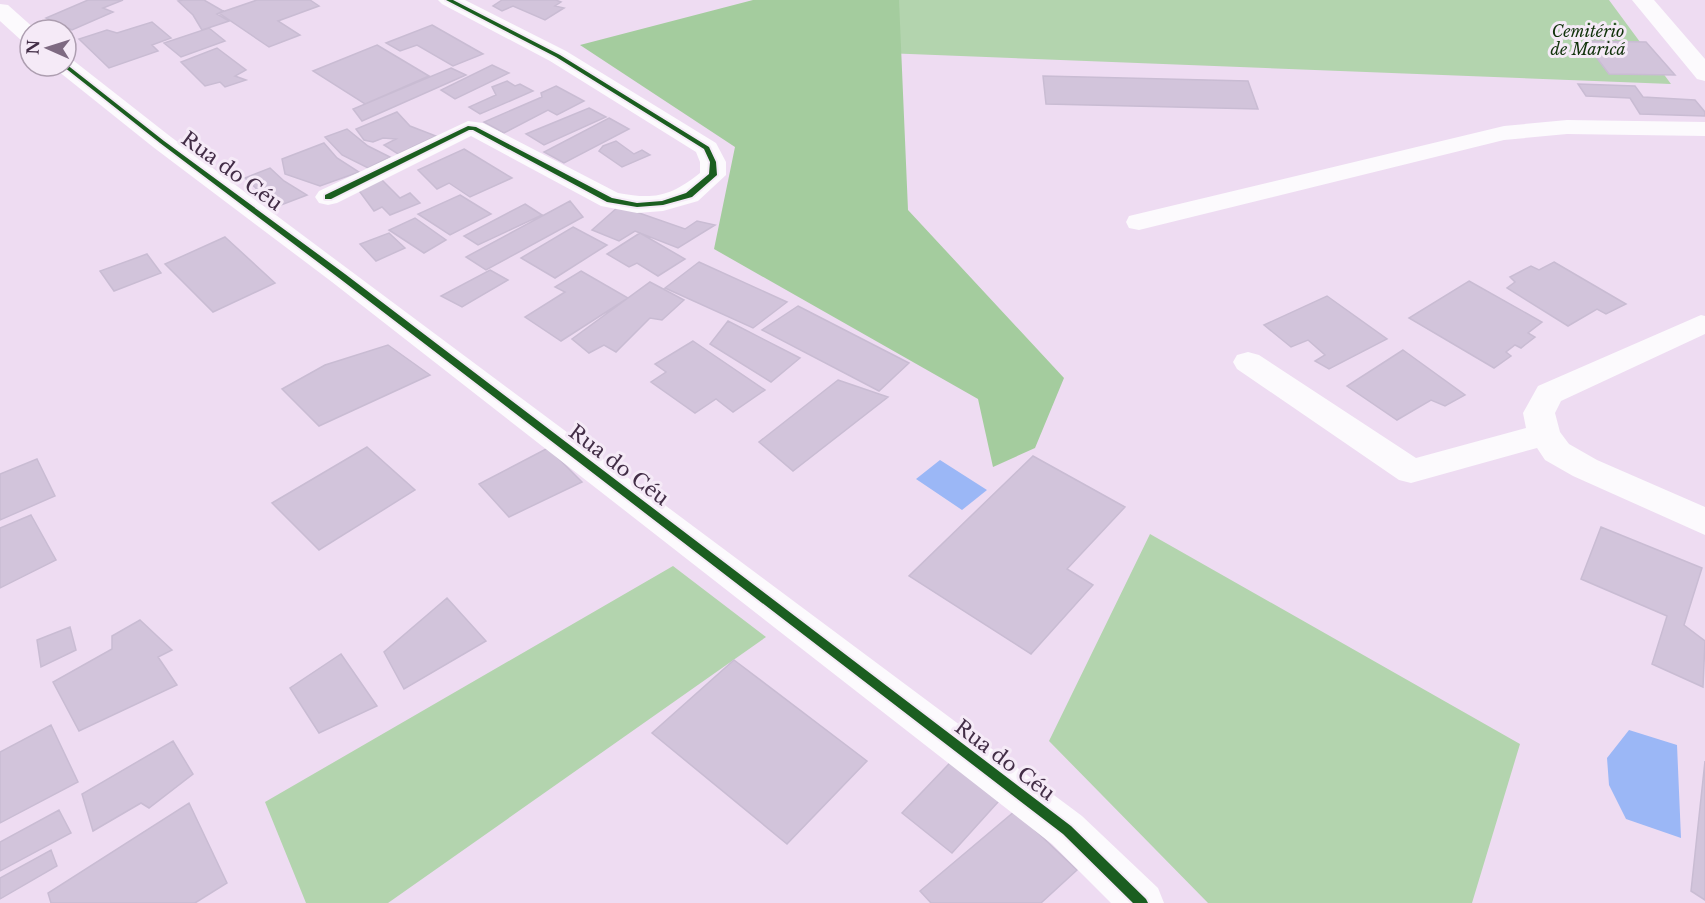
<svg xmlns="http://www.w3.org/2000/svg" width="1705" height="903" font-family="'Libre Baskerville',serif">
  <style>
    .green { fill: #b3d4ae }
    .forest { fill: #a4cc9e }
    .water { fill: #9bb7f6 }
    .building { fill: #d2c4db; stroke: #c9bcd3; stroke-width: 1.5 }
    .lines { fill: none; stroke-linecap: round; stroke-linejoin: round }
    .minor { fill: #fcfafd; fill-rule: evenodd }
    .cycleway-casing { stroke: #f5eaf7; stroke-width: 4 }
    .cycleway { fill: #1b5e20; fill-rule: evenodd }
    .labels { text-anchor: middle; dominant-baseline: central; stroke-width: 6; stroke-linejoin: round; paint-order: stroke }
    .far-park-label { font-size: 16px; font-style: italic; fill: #10320a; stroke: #f5eaf7 }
    .street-label { font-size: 20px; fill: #422d46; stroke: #f5eaf7 }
  </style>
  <rect width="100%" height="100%" fill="#eedcf2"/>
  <path class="green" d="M844,0H1609L1671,84L808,50Z
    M1150,534L1520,744L1472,903H1208L1049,741Z
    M673,566L766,637L388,903H306L265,802Z"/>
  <path class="forest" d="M753,0H899L908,210L1064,378L1035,448L993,467L978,399L714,249L735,147L580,45Z"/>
  <path class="water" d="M940,460L987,490L962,510L916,479Z
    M1629,730L1677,745L1681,838L1626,819L1609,785L1607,758Z"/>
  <path class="building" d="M88,0H123L103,8L113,12L72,30L46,18Z
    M183,0H204L223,11L217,14L229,21L202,30L193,15L178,1Z
    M257,0H310L319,6L278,21L300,35L269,47L219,13Z
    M502,0H556L561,2L555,6L564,8L545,20L513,6L502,11L493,6Z
    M152,22L171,38L152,45L158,51L109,68L79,39L107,30L117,33Z
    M432,25L483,54L453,66L417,45L400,51L386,43Z
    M209,28L225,41L181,57L164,43Z
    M1584,41L1646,42L1675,75L1609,74Z
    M377,45L429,76L365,104L313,71Z
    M217,48L246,70L235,76L246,80L225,87L220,82L205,86L181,62Z
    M492,65L509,73L455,99L441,90Z
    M451,68L466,75L362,121L353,109Z
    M1043,76L1248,81L1258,109L1046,104Z
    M507,81L515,86L520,84L533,91L480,114L469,107L496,95L492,87Z
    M1578,84L1635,86L1643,97L1695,100L1705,112V116L1640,114L1630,98L1586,96Z
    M556,86L584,101L557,115L548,110L504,133L484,122L542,97L541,93Z
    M589,108L606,117L544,145L526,134Z
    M397,112L410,126L436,136L398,154L384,145L396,139L383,138L373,142L364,140L356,129Z
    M609,118L629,129L564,163L544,152Z
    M347,129L368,146L390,157L368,168L342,155L325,137Z
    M616,141L634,154L642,150L650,155L622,167L599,151L603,146Z
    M324,143L337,158L359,172L320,186L285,174L282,159Z
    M464,149L512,178L470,197L449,183L437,189L418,170Z
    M270,168L284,181L307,195L276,207L245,178Z
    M379,177L400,198L410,193L420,203L390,215L382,207L374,211L357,188Z
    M460,195L491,214L450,235L418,214Z
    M570,201L583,217L486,270L466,257Z
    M525,204L542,215L478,245L464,236Z
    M619,206L685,229L697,221L715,225L678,248L635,231L619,241L592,230Z
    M415,218L446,240L424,253L389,230Z
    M573,227L607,245L555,278L521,258Z
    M389,233L405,248L376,261L360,244Z
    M640,233L685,259L658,276L637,263L629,267L607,254Z
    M225,237L275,283L213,312L165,264Z
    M147,254L161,273L114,291L100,271Z
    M699,262L787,302L753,328L665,288Z
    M1554,262L1626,304L1606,314L1597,309L1568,326L1507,288L1515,282L1510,277L1531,266L1539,270Z
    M490,270L508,280L462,307L441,296Z
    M581,271L628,298L561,341L525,317L565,292L555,287Z
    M1469,281L1542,322L1528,333L1535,337L1521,348L1515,345L1506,352L1511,356L1494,368L1409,318Z
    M650,282L684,300L662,320L650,318L616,352L604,345L589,353L572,339Z
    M1327,296L1387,339L1329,369L1315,361L1325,355L1308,340L1291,347L1264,325Z
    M798,306L909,363L879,391L762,330Z
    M728,321L800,358L771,382L710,344Z
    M693,341L765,390L733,412L716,399L695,413L651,382L666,372L655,364Z
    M388,345L430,375L319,426L282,389L325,365Z
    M1403,350L1465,395L1445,406L1431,400L1397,420L1347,386Z
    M838,380L888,397L793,471L759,442Z
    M367,447L415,490L319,550L272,503Z
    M548,448L582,482L509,517L479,484Z
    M1033,456L1125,507L1067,569L1093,585L1031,654L909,576Z
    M37,459L55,496L0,520V474Z
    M31,515L56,560L0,588V528Z
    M1601,527L1702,568L1684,625L1705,641L1703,687L1652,664L1667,616L1581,579Z
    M447,598L486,641L404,689L384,652Z
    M140,620L172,650L158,657L177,685L79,731L53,682L112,649V636Z
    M70,627L76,650L41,667L37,640Z
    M341,654L377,706L319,733L290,688Z
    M734,660L867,761L787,844L652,733Z
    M51,725L78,782L0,823V752Z
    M173,741L193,774L149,808L141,803L93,831L82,794Z
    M967,745L1017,781L952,853L902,813Z
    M1705,761V900L1691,891Z
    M189,803L227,883L195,903H51L48,893Z
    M59,810L71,833L0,871V842Z
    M1015,811L1077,870L1041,903H931L920,891Z
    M51,850L57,866L0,899V878Z"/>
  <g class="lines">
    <path class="minor" d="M438,0H465L566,51L716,143L726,162V175L698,201L663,211L637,213L601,206L471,136L337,203L328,205L319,203L315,197L319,191L468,121L483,123L618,193C655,200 671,196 700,173V162L696,152L550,61L442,4Z
      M1632,0H1654L1705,59V81L1697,79Z
      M0,4L8,5L36,30H30V43L22,41L0,21Z
      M66,59L74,61L171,137L1082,816L1158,888L1164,903H1111L1052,844L332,282L153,147L58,71L55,66H66Z
      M1567,120L1705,122V136L1567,134L1504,140L1139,230L1129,228L1126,222L1129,216L1504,126Z
      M1701,315L1705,316V334L1561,401L1555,413L1560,432L1569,444L1597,460L1705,507V535L1573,476L1545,460L1537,448L1411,483L1399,480L1237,369L1233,362L1237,355L1248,352L1259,355L1416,458L1526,428L1523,413L1538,386Z"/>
    <g class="cycleway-casing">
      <path id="cycleway" d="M446,0H453L560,55L709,147L716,162L717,175L692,197L663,205L637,207L607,202L473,130H469L331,199H325V195L468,126L476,127L612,198L637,203L662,201L686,193L709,174L710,162L704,149L556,57Z
        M66,64L164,141L345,274L1071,826L1146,899L1148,903H1133L1063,834L339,278L160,143L64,67L63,66H66Z"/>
    </g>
    <use href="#cycleway" class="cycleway"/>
  </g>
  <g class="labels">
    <g class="far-park-label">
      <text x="1588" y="31">Cemitério<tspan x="1588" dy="18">de Maricá</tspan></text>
    </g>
    <g class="street-label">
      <text transform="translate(232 171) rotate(36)">Rua do Céu</text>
      <text transform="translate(619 465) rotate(37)">Rua do Céu</text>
      <text transform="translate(1005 760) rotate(37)">Rua do Céu</text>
    </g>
  </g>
  <g transform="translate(48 48) rotate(273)"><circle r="28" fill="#f5eaf7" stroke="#ad9eb0" stroke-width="1.5"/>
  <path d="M0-4.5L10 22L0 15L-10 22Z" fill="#7e6a82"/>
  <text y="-9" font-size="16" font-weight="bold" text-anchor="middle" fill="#422d46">N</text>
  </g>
</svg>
